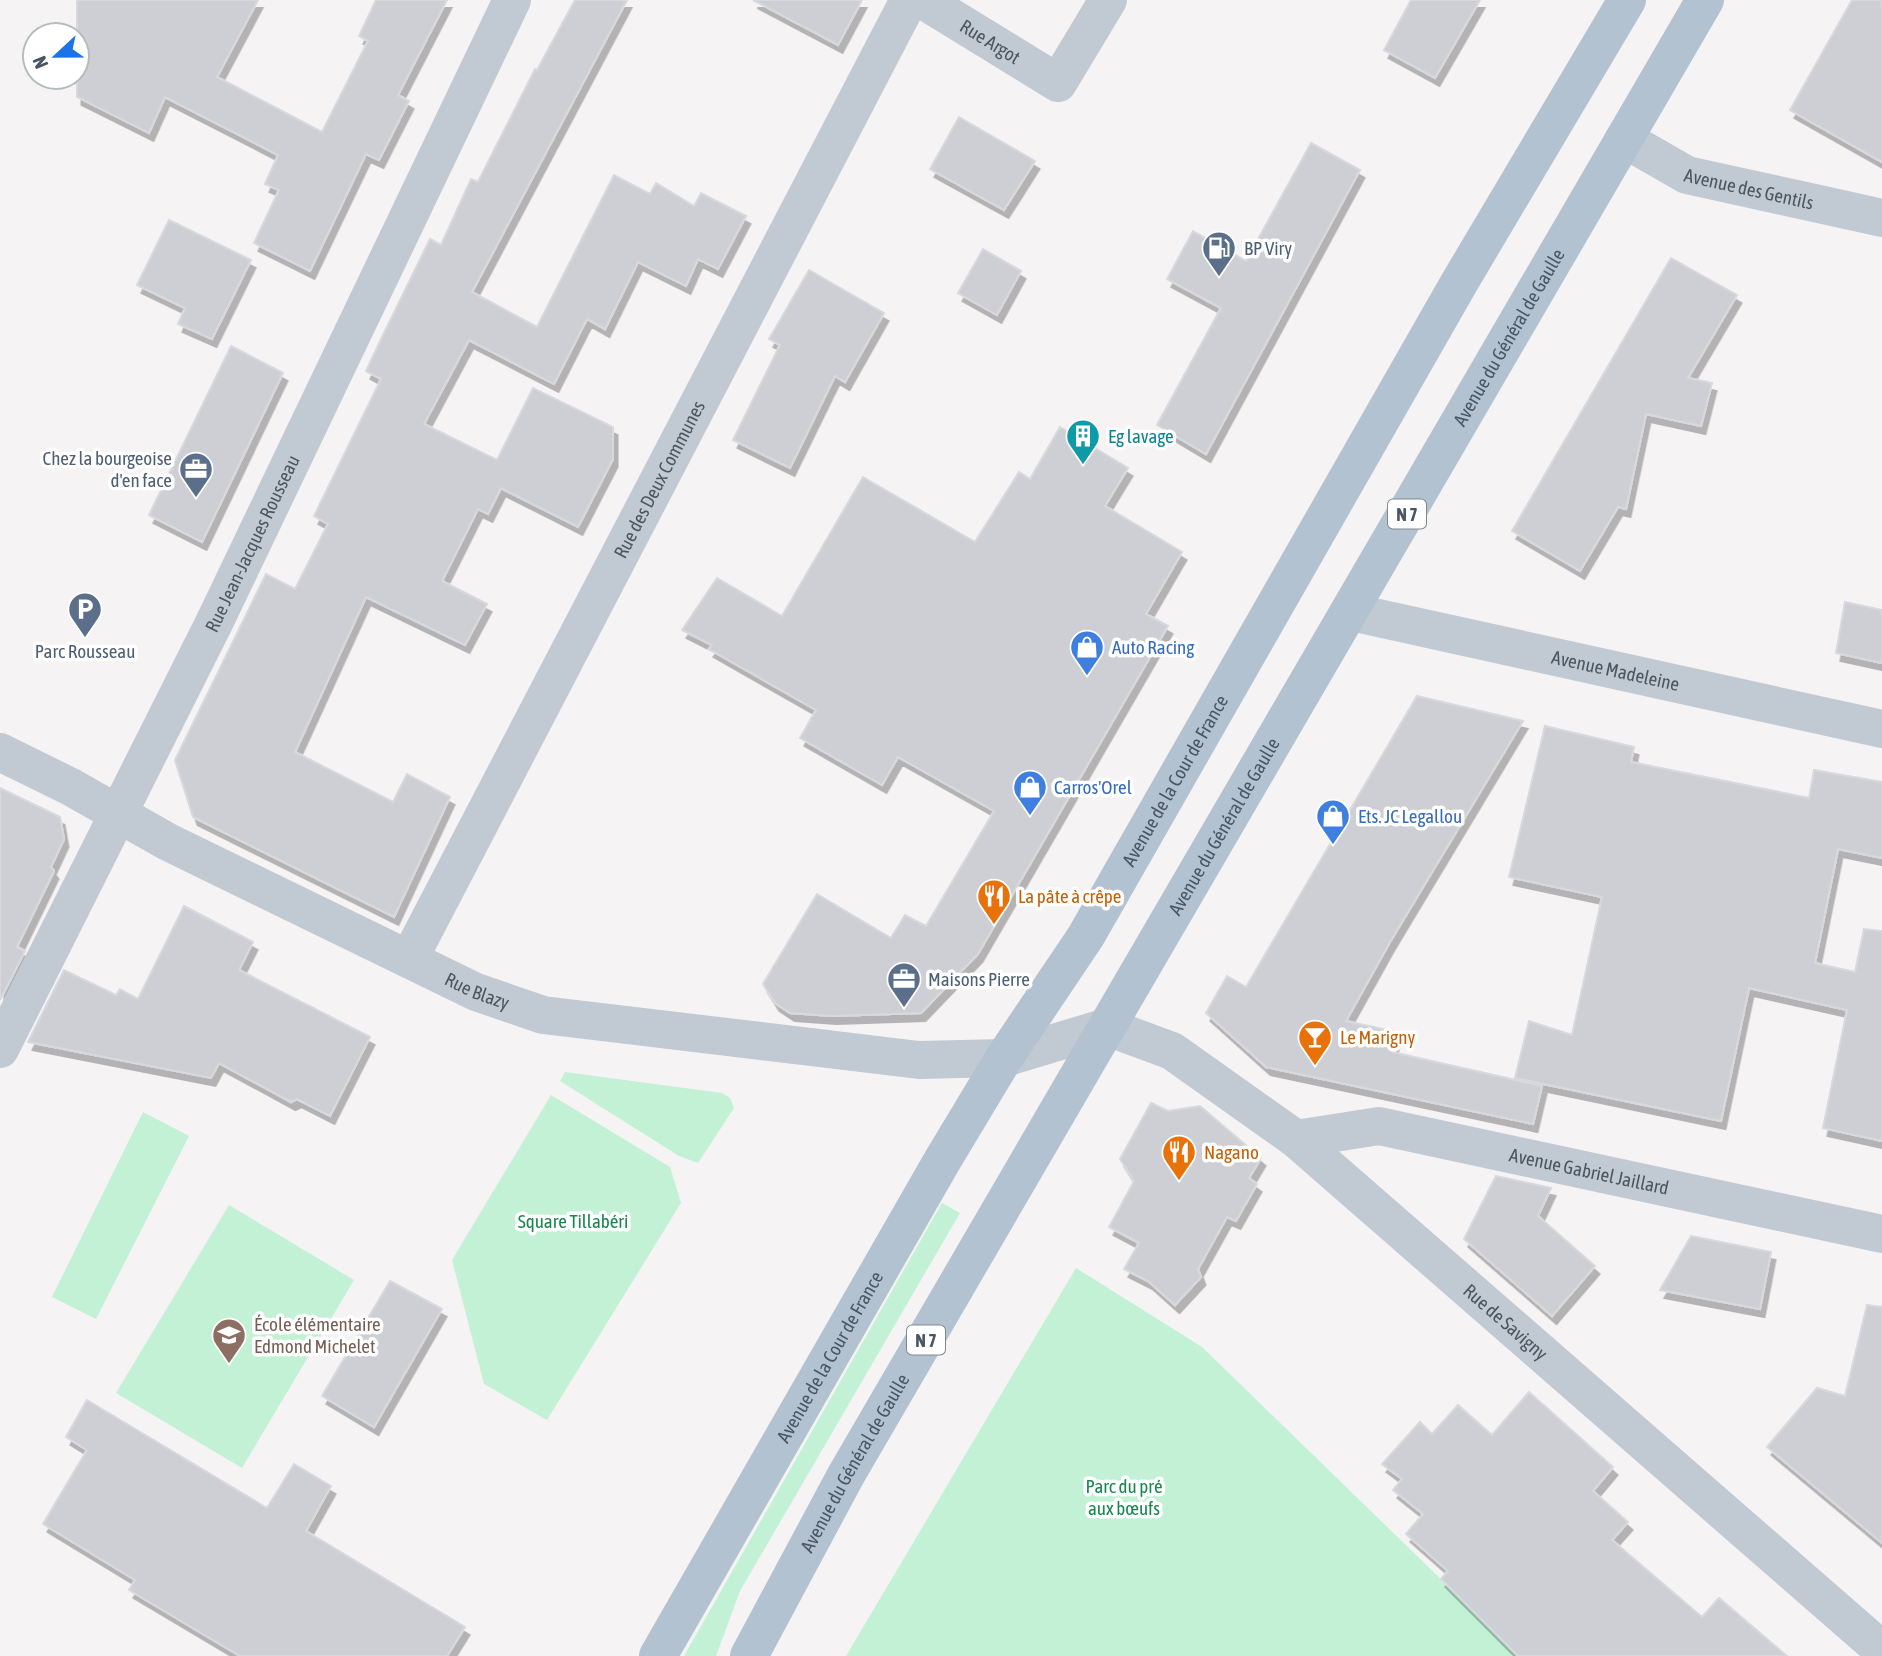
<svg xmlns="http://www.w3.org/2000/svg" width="1882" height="1656" font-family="'Asap Condensed',sans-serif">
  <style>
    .green { fill: #c3f1d5 }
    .building { fill: #cdcfd5; stroke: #d7d9de; stroke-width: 2; filter: url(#shadow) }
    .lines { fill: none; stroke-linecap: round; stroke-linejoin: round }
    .minor { stroke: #c1cad2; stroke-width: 38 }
    .major { stroke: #b3c2d1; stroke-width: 38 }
    .labels { text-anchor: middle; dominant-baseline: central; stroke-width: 7; stroke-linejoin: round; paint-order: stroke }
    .shield { fill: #fff; stroke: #808990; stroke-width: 2 }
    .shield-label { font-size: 18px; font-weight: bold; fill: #4a5661 }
    .street-label { font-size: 19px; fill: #4a5661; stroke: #fff }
    .service-label { font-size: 19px; fill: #4e5e75; stroke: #fff; text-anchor: start }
    .culture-label { font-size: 19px; fill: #0d838f; stroke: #fff; text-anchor: start }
    .shop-label { font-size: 19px; fill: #366cbe; stroke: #fff; text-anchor: start }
    .food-label { font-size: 19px; fill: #c56008; stroke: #fff; text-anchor: start }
    .park-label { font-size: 19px; fill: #17864f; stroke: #fff }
    .education-label { font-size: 19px; fill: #785e54; stroke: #fff; text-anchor: start }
  </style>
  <defs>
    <filter id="shadow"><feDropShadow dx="4.5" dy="8" stdDeviation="0" flood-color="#0004"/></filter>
  </defs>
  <rect width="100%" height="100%" fill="#f5f3f3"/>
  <path class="green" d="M565,1072L722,1093L730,1098L734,1108L698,1163L679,1156L560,1081Z
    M551,1095L670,1167L681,1203L547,1420L484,1384L452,1260Z
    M143,1112L189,1136L96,1319L52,1297Z
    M942,1203L960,1213L740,1591L716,1656H684Z
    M229,1205L354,1280L242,1468L116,1393Z
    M1076,1268L1202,1347L1520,1656H846Z"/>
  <path class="building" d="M77,0H258L217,77L322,132L368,41L359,36L376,0H447L398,95L409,101L379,160L366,154L310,271L254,243L279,190L265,184L278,155L165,97L149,133L77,97Z
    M575,0H627L472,292L537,327L614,175L650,194L656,183L694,206L701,193L746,216L718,269L698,259L686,286L638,262L605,329L587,319L554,384L469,340L424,424L497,460L533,388L613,427V459L578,527L501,488L488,514L478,509L442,581L487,604L465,645L366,597L295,752L393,802L407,774L450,797L394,917L193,817L175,760L266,574L295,589L328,524L314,516L381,379L366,371L383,335L430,239L441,245L471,179L478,182L535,69L537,70Z
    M753,0H862L838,45Z
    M1411,0H1480L1435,78L1384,50Z
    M1852,0H1882V162L1790,110Z
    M959,117L1035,161L1004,210L930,169Z
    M1311,143L1360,170L1206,454L1157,425L1221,308L1167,279L1193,231L1246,261Z
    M169,220L251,260L212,339L178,324L185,308L137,285Z
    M983,249L1021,271L997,315L958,293Z
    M1671,258L1737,295L1688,378L1712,383L1701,426L1646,414L1626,509L1618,507L1580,571L1512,531Z
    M809,270L884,313L845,382L835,376L790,468L733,440L780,345L769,339Z
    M231,346L283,373L202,542L149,515Z
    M1060,427L1128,468L1105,506L1182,552L1146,614L1168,626L978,954L921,1013L832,1016L790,1013L775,1003L763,984L817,894L891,938L905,915L926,926L994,811L898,757L882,785L800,738L816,710L709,649L712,645L682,630L717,578L782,616L863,477L975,542L1019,472L1030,479Z
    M1845,602L1882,610V663L1836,653Z
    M1417,696L1523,721L1390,942L1346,1021L1396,1032L1392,1052L1542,1086L1533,1124L1266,1067L1206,1013L1227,976L1246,987Z
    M1545,726L1634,747L1631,762L1809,798L1814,770L1882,782V858L1838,849L1815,963L1855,972L1864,929L1882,931V1141L1823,1128L1847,1010L1749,988L1721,1121L1515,1078L1529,1021L1572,1035L1602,897L1509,877Z
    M0,788L60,817L64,839L51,867L54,871L17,947L25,951L0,1000Z
    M184,906L253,942L239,970L370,1037L330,1116L297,1099L291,1102L219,1063L211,1078L28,1042L64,970L116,995L120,989L138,999Z
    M1151,1103L1168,1111L1200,1106L1261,1158L1249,1178L1257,1184L1236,1221L1227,1217L1198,1269L1201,1277L1175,1305L1148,1281L1124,1269L1139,1243L1109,1227L1134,1181L1120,1159Z
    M1496,1176L1551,1188L1538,1216L1595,1266L1552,1316L1464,1239Z
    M1691,1236L1771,1252L1760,1309L1660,1290Z
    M390,1281L442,1309L374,1427L322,1396Z
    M1867,1305L1882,1307V1543L1767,1447L1817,1388L1845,1396Z
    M1529,1392L1613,1467L1593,1491L1628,1522L1612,1540L1702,1617L1719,1598L1787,1656H1518L1441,1579L1448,1571L1406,1534L1423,1514L1393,1490L1402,1479L1382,1464L1420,1422L1432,1434L1458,1405L1492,1435Z
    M87,1400L267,1508L294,1464L331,1486L306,1531L465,1627L447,1656H240L129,1590L135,1580L43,1524L87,1450L66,1437Z"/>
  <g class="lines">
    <g class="minor">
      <path id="s1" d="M923,0L1058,83L1108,0"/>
      <path id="s2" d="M1624,139L1687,175L1882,218"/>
      <path id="s3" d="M1351,612L1882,729"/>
      <path id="s4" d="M0,752L71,787L168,842L476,992L543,1015L919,1060L1004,1058L1107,1027L1172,1051L1296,1139L1882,1650"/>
      <path id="s5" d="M409,959L909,0"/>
      <path id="s6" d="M0,1049L214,623L512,0"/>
      <path id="s7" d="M1296,1139L1379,1126L1882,1234"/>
    </g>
    <g class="major">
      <path id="s8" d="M658,1656L942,1161L1004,1058L1086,936L1459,283L1627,0"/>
      <path id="s9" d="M749,1656L846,1475L1705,0"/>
    </g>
  </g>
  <defs>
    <g id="fuel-pin" transform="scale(1.75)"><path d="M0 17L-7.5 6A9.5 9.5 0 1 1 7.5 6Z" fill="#5c6f8a" stroke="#fff"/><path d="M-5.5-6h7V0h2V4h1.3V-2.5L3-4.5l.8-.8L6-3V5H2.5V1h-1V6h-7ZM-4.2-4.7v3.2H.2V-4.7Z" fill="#fff"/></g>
    <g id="building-pin" transform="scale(1.75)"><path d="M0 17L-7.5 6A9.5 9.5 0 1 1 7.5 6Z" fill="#0f9aa8" stroke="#fff"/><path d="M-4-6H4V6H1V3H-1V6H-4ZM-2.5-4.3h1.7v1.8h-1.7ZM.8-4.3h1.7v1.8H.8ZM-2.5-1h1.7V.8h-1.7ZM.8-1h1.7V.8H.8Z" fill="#fff"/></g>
    <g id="office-pin" transform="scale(1.75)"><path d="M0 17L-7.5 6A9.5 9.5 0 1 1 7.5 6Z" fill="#5c6f8a" stroke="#fff"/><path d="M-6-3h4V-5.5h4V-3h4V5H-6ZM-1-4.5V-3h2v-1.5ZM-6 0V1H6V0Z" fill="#fff"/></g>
    <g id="parking-pin" transform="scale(1.75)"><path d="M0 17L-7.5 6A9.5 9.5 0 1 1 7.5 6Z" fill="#5c6f8a" stroke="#fff"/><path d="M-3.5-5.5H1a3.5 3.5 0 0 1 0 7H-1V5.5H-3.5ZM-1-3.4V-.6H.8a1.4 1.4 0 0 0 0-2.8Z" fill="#fff"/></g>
    <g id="shop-pin" transform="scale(1.75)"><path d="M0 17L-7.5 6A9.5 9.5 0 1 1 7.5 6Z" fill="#3f7fe0" stroke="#fff"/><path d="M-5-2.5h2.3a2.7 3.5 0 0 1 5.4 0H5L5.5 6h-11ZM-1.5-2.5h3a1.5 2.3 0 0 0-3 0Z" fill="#fff"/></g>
    <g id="restaurant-pin" transform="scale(1.75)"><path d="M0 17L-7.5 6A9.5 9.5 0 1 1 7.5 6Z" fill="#e8710a" stroke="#fff"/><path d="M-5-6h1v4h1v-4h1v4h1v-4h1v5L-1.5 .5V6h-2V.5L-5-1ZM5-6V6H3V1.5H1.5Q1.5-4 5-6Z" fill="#fff"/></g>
    <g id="bar-pin" transform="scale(1.75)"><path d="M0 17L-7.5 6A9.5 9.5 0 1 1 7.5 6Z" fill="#e8710a" stroke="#fff"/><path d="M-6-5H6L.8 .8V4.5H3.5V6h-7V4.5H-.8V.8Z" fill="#fff"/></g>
    <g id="school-pin" transform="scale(1.75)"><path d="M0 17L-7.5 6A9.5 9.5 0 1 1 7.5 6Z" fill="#8d6e63" stroke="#fff"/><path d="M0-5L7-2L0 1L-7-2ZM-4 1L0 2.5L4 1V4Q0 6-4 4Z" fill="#fff"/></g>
  </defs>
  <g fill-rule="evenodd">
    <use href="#fuel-pin" x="1219" y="248"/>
    <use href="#building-pin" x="1083" y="436"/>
    <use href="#office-pin" x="196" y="469"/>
    <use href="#parking-pin" x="85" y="609"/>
    <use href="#shop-pin" x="1087" y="647"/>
    <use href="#shop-pin" x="1030" y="787"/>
    <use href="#shop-pin" x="1333" y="816"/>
    <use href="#restaurant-pin" x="994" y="896"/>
    <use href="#office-pin" x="904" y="979"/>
    <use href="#bar-pin" x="1315" y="1037"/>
    <use href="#restaurant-pin" x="1179" y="1152"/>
    <use href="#school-pin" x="229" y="1335"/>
  </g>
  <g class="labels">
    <g class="shield">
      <rect x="1388" y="499.5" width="38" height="29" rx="5"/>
      <rect x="907" y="1325.5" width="38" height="29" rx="5"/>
    </g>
    <g class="shield-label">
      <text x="1407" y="514">N 7</text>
      <text x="926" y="1340">N 7</text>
    </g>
    <g class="street-label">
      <text stroke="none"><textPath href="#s1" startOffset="79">Rue Argot</textPath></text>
      <text stroke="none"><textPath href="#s2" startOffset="136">Avenue des Gentils</textPath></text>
      <text stroke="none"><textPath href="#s9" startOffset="1522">Avenue du Général de Gaulle</textPath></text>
      <text stroke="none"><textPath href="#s5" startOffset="541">Rue des Deux Communes</textPath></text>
      <text stroke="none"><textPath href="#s6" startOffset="565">Rue Jean-Jacques Rousseau</textPath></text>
      <text stroke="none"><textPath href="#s3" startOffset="271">Avenue Madeleine</textPath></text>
      <text stroke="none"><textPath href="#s8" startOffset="1017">Avenue de la Cour de France</textPath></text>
      <text stroke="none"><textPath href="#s9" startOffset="956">Avenue du Général de Gaulle</textPath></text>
      <text stroke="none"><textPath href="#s4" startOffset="534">Rue Blazy</textPath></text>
      <text stroke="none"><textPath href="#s7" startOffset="299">Avenue Gabriel Jaillard</textPath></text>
      <text stroke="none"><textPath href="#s4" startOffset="1675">Rue de Savigny</textPath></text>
      <text stroke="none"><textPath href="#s8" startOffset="345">Avenue de la Cour de France</textPath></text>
      <text stroke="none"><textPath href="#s9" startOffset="220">Avenue du Général de Gaulle</textPath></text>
    </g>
    <g class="service-label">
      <text x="1244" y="248">BP Viry</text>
      <text x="172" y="458" text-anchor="end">Chez la bourgeoise<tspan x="172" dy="22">d'en face</tspan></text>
      <text x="85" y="651" text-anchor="middle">Parc Rousseau</text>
      <text x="928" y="979">Maisons Pierre</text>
    </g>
    <g class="culture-label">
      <text x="1108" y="436">Eg lavage</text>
    </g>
    <g class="shop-label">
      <text x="1112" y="647">Auto Racing</text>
      <text x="1054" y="787">Carros'Orel</text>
      <text x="1358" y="816">Ets. JC Legallou</text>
    </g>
    <g class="food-label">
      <text x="1018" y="896">La pâte à crêpe</text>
      <text x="1340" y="1037">Le Marigny</text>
      <text x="1204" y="1152">Nagano</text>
    </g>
    <g class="park-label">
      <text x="573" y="1221">Square Tillabéri</text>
      <text x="1124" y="1486">Parc du pré<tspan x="1124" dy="22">aux bœufs</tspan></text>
    </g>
    <g class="education-label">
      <text x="254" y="1324">École élémentaire<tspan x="254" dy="22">Edmond Michelet</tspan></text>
    </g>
  </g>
  <g transform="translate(56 56) rotate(248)"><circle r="33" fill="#ffffff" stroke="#b7bbc0" stroke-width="2"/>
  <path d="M0-5L12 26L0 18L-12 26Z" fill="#1a73e8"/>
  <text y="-10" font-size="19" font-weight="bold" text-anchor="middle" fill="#4a5661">N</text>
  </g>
</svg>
